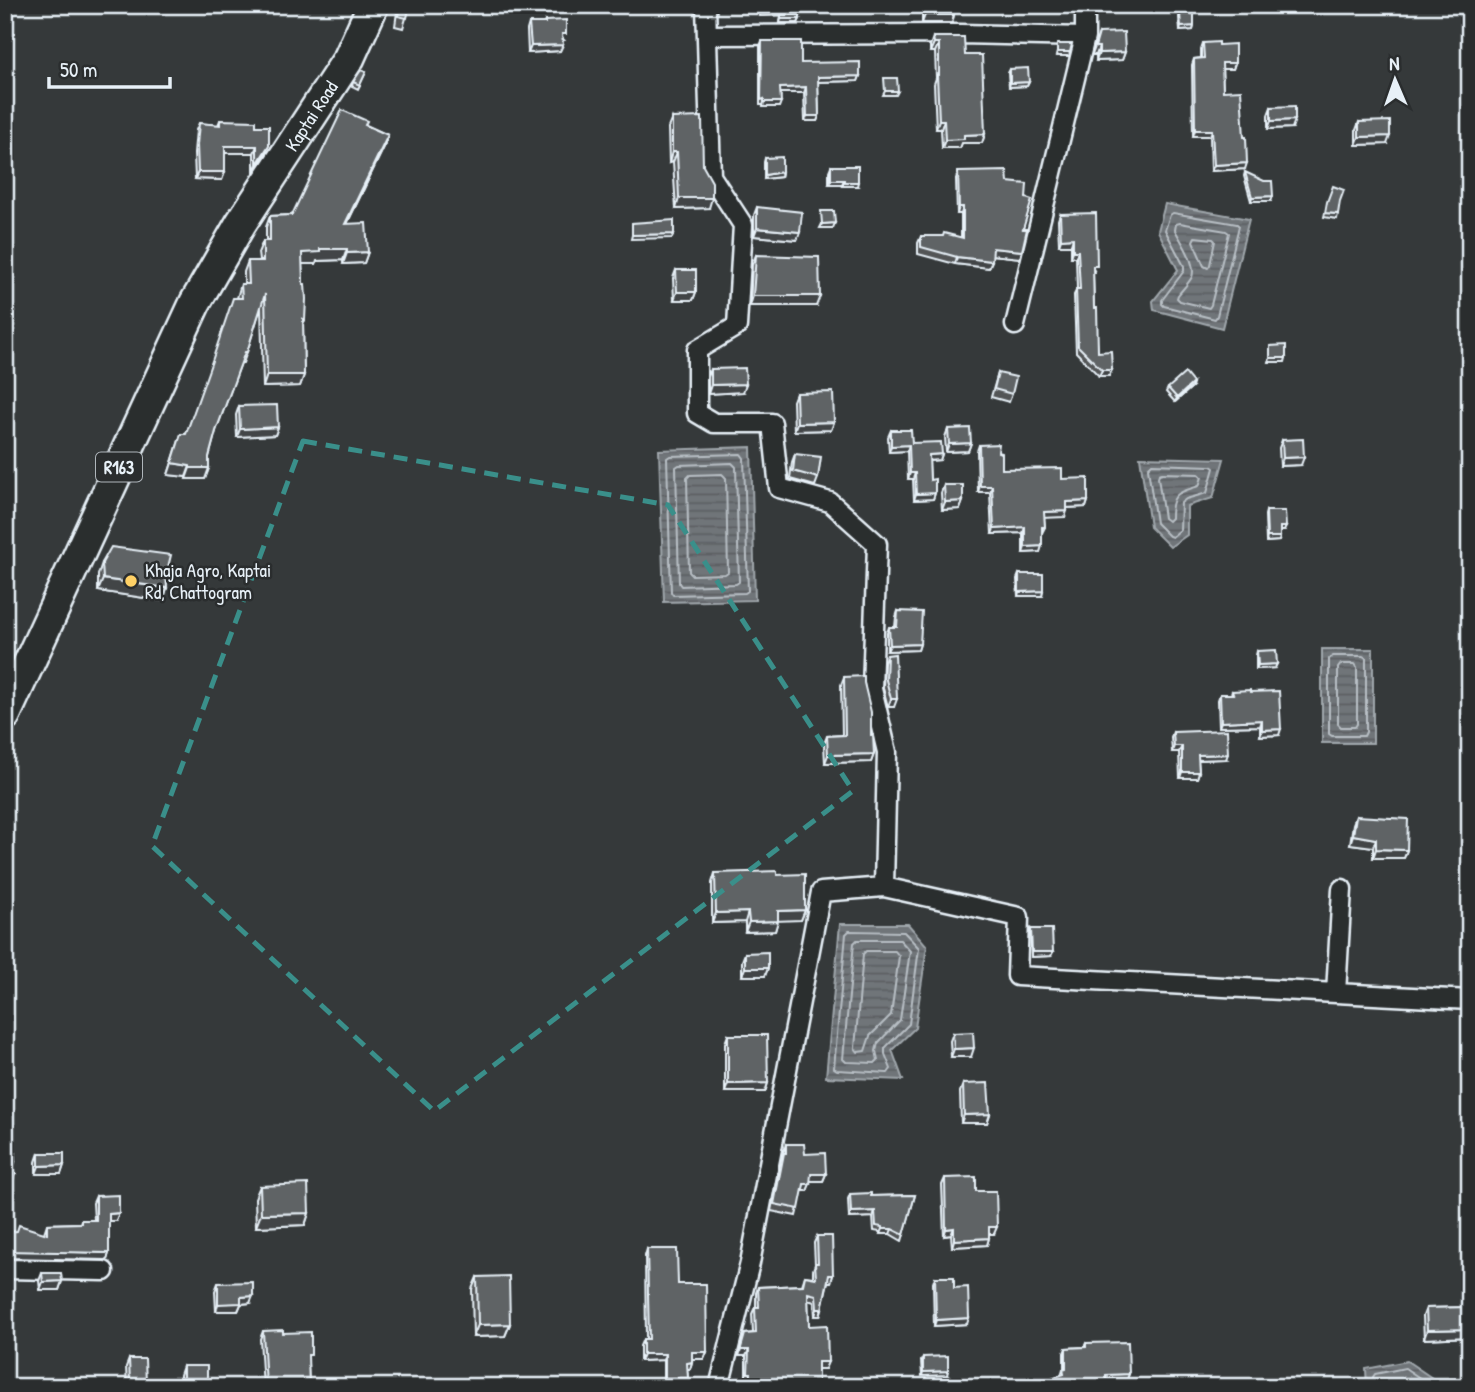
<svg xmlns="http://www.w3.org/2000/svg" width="1475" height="1392" font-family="'Patrick Hand',sans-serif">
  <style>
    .water { fill: url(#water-rules); stroke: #a0a7ac; stroke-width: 2 }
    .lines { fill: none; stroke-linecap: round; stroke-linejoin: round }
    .shore { stroke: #b8bfc5; stroke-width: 2 }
    .street-casing { stroke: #e8f1f8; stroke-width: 23 }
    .primary-casing { stroke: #e8f1f8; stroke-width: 35 }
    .street { stroke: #2a2d2e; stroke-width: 18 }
    .primary { stroke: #2a2d2e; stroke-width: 30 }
    .wall { fill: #525557; stroke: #e8f1f8; stroke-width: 2 }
    .shaded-wall { fill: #424547; stroke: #e8f1f8; stroke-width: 2 }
    .building { fill: #5f6365; stroke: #e8f1f8; stroke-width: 2 }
    .marked { fill: none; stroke: #3a8f8a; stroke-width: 5; stroke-dasharray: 14 9; stroke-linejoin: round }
    .poi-dot { fill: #ffd166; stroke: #2a2d2e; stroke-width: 2.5 }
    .labels { text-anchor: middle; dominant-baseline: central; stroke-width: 5; stroke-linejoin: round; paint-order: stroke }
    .shield { fill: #2a2d2e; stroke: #afb6bb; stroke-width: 2 }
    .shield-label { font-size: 18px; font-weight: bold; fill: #e8f1f8 }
    .street-label { font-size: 19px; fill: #e8f1f8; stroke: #2a2d2e }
    .poi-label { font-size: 19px; fill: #e8f1f8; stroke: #2a2d2e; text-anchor: start }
  </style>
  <defs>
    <pattern id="water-rules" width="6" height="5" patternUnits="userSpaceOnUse" patternTransform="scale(1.75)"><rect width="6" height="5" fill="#707579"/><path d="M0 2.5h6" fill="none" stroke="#5b5e62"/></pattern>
  </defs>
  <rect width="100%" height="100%" fill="#35393a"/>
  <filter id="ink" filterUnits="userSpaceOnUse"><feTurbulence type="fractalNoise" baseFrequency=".0143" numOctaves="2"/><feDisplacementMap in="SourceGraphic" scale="14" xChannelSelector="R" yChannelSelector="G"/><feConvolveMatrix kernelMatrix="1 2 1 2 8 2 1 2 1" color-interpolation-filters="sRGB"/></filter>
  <g filter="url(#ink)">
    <path class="water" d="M1165,204L1249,219L1222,328L1154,310L1153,301L1178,270L1158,231Z
      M751,447L755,600L664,602L659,450Z
      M1140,457L1224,459L1213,498L1187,506V535L1170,547L1150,527Z
      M1322,649H1373V743H1322Z
      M840,924H908L927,946L915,1028L892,1050L903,1080L826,1077Z
      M1407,1361L1432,1378V1387H1367L1366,1369Z"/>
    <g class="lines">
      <path class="shore" d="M1173,213L1237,224L1239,226L1217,316L1215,319L1164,306L1162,304V300L1184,271V266L1165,230L1170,215Z
        M1180,223L1226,231L1229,233L1211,305L1209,308L1180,301L1177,298L1178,295C1182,290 1188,284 1192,277C1197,264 1181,241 1175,230L1176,224Z
        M1195,237L1213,239L1215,241L1210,265L1208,268L1204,266L1193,241Z
        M741,454L744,458L748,591L745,593L673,595L671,592L667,458L670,456Z
        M732,463L736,467L739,582L736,584L681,586L679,583L676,467L679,465Z
        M1152,464L1211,466L1214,468L1207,493L1186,499L1181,503L1180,530L1172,537L1169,536L1156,523L1148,468Z
        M1162,473L1199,474L1202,477L1199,486C1177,493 1171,493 1171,518L1168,521L1164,518L1158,477L1159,474Z
        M722,474L726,478L728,572L725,574L692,575L689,572L687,478L690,475Z
        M1333,656H1363L1366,658V732L1364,736H1332L1329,734V659Z
        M1341,664H1355L1357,667V724L1355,727H1341L1338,724V668Z
        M849,931L904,932L919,948L909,1024L885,1048V1054L891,1069L888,1073L837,1070L834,1068L846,934Z
        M857,940H900L910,951L900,1020L878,1043L876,1051L878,1060L875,1063L846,1062L843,1059L854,943Z
        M866,951H895L899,956L891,1015L870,1036L865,1051L858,1052L855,1048L863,954Z
        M1374,1387L1373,1377L1375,1374L1405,1368L1424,1381L1425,1387"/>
      <g class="street-casing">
        <path id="street" d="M706,5L711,176L743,225L737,326L697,350V413L714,423H772L779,488L830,502L877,544L872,689L887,752L884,887
          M707,35L960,34L1085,37V5
          M1015,325L1085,37
          M1342,889L1336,993L1470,1000
          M5,1269L104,1271
          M719,1387L750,1263L821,892L884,887L1019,917L1017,976L1336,993"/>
      </g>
      <g class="primary-casing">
        <g id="primary">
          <path id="s1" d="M5,715L195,303L241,223L349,58L373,5"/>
        </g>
      </g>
      <use href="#street" class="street"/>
      <use href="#primary" class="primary"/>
    </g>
    <path class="wall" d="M398,5H410L403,28L395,26Z
      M759,5H793L790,15L800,19L798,23H780L781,15L759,16Z
      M922,5H954V15L952,23H922Z
      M1180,13L1194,26L1193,30L1180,31L1179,17Z
      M545,21L564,40H563L560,51L528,53L527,30L529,23H544Z
      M1099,33L1125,52L1122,60L1096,61V55H1092Z
      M933,37L965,55L985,134L982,143H962L960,148H942L941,129H936L934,84L936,78L935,52H930V46Z
      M762,41L801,63L860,76L858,81L818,82L819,116L817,121H805L804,93H781L779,107H763V105H760V46Z
      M1203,43L1219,45L1235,63L1233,69H1222L1223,91L1245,169L1211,171L1210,136H1193L1192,65L1194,59L1201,58V49Z
      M1010,69L1029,82L1027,86L1009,87L1008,73Z
      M366,72L358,89L352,86L353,82Z
      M1271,107L1292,128L1268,129V115Z
      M672,118L709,208L676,209L673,162L669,163L668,128Z
      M220,120L256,126L269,145L266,152L254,171V153H225V172L222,180L195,179L194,153L196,130L199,123L218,125Z
      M1359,122L1387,144L1356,145V130Z
      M366,125L388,135L384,147L347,224L368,252L364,263L343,264V260L317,261L316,264H302L305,320L303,324L304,375L300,386L263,387L261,307L247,352L243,363H241L216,431L209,457V468L205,479H186V477L168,475L181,434H186L237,298L241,284H244V272L248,261H259L258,253L263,241H266V227L270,216L292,215Z
      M765,158L782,172L781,177L764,179V162Z
      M831,166L857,186H842V184H829V171Z
      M958,172L1008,182L1023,229L1022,251L1020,258L992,255L989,268L955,264L918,254V243L921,236L961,238V214H957L956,179Z
      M1245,172L1273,196L1271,201H1251L1244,176Z
      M757,207L800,232L797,240L754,236V215Z
      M1060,214L1095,272H1093L1094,308L1098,352L1109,376H1099L1076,352L1074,295L1077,289L1076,257H1071V245H1059L1058,220Z
      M756,255L816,306H750L752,265Z
      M676,270L696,292L693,300H674L673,278Z
      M711,369L743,392L708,394V377Z
      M998,373L1012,394L1009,402L991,397Z
      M1192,387L1175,402L1166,392L1168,388Z
      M796,393L834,422L831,430L794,431L793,401Z
      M239,406L278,427L275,435L237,437L236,415Z
      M948,429L971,443L968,451L946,452L945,437Z
      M891,430L912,443L942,454L940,460L929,461L930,480L935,493L933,499L914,500L913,479H908L907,451L889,452L888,437Z
      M1282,440L1301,465L1280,466L1279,448Z
      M979,445L998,452L1002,469L1062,479L1088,501L1086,507L1067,508L1065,517H1044L1045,527L1042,533L1040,552L1023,553V533L992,534L990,492H978L977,451Z
      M795,454L818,478L815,486L790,479L792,462Z
      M944,485L963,501L960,509L942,510L941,493Z
      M1266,511L1284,531H1280V537L1279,541L1266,542L1265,515Z
      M102,563L166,575L167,588L163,601L98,591V575Z
      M1019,574L1042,596H1018L1017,579Z
      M898,611L920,644L918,650L887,651V633L889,627H895L896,617Z
      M1257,651L1275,668L1256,669V655Z
      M887,655L894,707H888L883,688L884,663Z
      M844,677L864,683L874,754L871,762L825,763L824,744L827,736L842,735L841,685Z
      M1232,691L1279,735L1260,736V726L1219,727L1218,700L1220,694H1231Z
      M1173,732L1226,759L1198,760L1199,772L1197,778H1180L1179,752H1172L1171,737Z
      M1356,816L1407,850L1404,858H1373V847L1350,844L1353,824Z
      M715,873L777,875L805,910L801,920H778L775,931L745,932V922L712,923V883Z
      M1031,929L1051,956L1031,957L1030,934Z
      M745,953L768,968L765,976H742V961Z
      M953,1033L971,1057H951L950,1041Z
      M728,1035L768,1083L765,1092H725V1043Z
      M963,1084L990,1114L987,1123H961L960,1092Z
      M786,1144L805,1154L826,1174L823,1181H810L807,1191H802L796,1216L771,1211L781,1160Z
      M39,1153L64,1165L61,1174H36V1162Z
      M945,1178L976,1191L994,1234H989V1238L987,1245L952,1247L951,1235L944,1236L942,1185Z
      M260,1186L309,1213L305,1225L256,1227L255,1198Z
      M850,1194L871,1196L915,1195L902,1241L890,1234H880V1232L874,1231L873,1217L849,1218L848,1199Z
      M96,1196L116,1221H109V1253L107,1260L17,1231L44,1233L47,1224L80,1223L81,1220H94L93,1203Z
      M817,1236L833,1275L831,1282H828L820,1316H815L814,1302L808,1300L809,1326L825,1369H818V1387H748V1380H746V1356H739V1354L745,1334L753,1333L752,1314L755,1307H756V1293L758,1287L802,1285L805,1276L813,1277V1270L815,1264L814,1243Z
      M647,1249L678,1284L707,1352L704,1359H692V1362L690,1369H687L688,1378L685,1385H663V1360L640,1361V1346L643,1339H646L645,1256Z
      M42,1273L62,1281L59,1290H40L39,1281Z
      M477,1277L510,1324L505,1336L473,1337L472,1289Z
      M935,1277L954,1288L967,1324L934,1326L933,1283Z
      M218,1283L250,1303L241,1304L238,1311H216L215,1291Z
      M1470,1307L1469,1337L1424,1339L1423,1316L1426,1308Z
      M263,1331L283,1333L308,1363L309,1387H263L260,1339Z
      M1086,1343L1129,1374L1127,1379L1106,1380L1104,1387H1032L1033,1384L1061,1375L1063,1369H1064V1353L1066,1348L1084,1347Z
      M923,1357L947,1375L922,1376L921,1361Z
      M129,1359L146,1383L144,1387H127L126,1367Z
      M183,1366L207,1381L206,1387H180V1375Z"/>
    <path class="shaded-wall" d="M793,7L790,15L759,16L762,8Z
      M925,15H954L952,23H922Z
      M781,19H800L798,23H780Z
      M1194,26L1193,30L1180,31L1181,27Z
      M934,43H939L935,52H930Z
      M563,45L560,51L528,53L531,46Z
      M1095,47H1099L1096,55H1092Z
      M1057,52H1070L1069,56H1056Z
      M1125,52L1122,60L1096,61L1099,53Z
      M1222,63H1235L1233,69H1219Z
      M860,76L858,81L816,82L818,77Z
      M1029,82L1027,86L1009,87L1010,83Z
      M806,87L804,93H779L780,88Z
      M885,91H898L896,95H883Z
      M764,102H781L779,107H763Z
      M807,116H819L817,121H805Z
      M939,120H944L941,129H936Z
      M1295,120L1292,128L1268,129L1271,121Z
      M1195,130H1212L1210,136H1193Z
      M985,134L982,143H962L960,148H942L945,140L964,135Z
      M388,135L384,147L341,236L345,224Z
      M1390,136L1387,144L1356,145L1359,137Z
      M269,145L266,152L254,171L257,164Z
      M225,146H257L254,153H222Z
      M672,152H677L673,162L669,163Z
      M1247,163L1245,169L1211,171L1214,165Z
      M198,172H225L222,180L195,179Z
      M782,172L781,177L764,179L765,175Z
      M831,180H844L842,184H829Z
      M844,182H858L857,186H842Z
      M1273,196L1271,201H1251L1252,197Z
      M679,198H712L709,208L676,209Z
      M959,207H963L961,214H957Z
      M1325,213L1338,214L1337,219L1324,217Z
      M835,223L833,228H820L822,224Z
      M757,228L800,232L797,240L754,236Z
      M674,234L672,238L631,239L632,235Z
      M1073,238L1071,245H1059L1061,239Z
      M993,248L1022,251L1020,258L991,255Z
      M320,249H347L343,260L317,261L316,264H298L302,253Z
      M1073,251H1078L1076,257H1071Z
      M368,252L364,263L343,264L347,253Z
      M957,257L992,261L989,268L955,264Z
      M677,292H696L693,300H674Z
      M753,296H820L816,306H750Z
      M1270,358H1286L1285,362H1269Z
      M1102,370H1112L1109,376H1099Z
      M267,375H304L300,386L263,387Z
      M1193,383L1192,387L1175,402L1177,398Z
      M746,384L743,392L708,394L711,385Z
      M834,422L831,430L794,431L797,423Z
      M278,427L275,435L237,437L240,429Z
      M971,443L968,451L946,452L949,444Z
      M909,445L907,451L889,452L891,446Z
      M942,454L940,460L926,461L929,455Z
      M1304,457L1301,465L1280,466L1283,458Z
      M172,463L190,466L186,477L168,475Z
      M190,468H209L205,479H186Z
      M910,473H915L913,479H908Z
      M980,486H992L990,492H978Z
      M935,493L933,499L914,500L916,494Z
      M963,501L960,509L942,510L945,502Z
      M1088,501L1086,507L1065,508L1067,502Z
      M1067,511L1065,517L1042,518L1044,512Z
      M1025,527L1023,533L992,534L994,529Z
      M1280,527H1286L1284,531H1278Z
      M1267,537H1280L1279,541L1266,542Z
      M1042,546L1040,552L1023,553L1025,547Z
      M103,579L167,588L163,601L98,591Z
      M1043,591L1042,596H1018L1019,592Z
      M920,644L918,650L887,651L890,645Z
      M1277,664L1275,668L1256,669L1258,665Z
      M891,699H897L894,707H888Z
      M1262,720L1260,726L1219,727L1221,722Z
      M1281,729L1279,735L1260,736L1262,730Z
      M1174,746H1182L1179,752H1172Z
      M874,754L871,762L825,763L828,755Z
      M1228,754L1226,759L1196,760L1198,755Z
      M1182,772H1199L1197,778H1180Z
      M1353,835L1376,839L1373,847L1350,844Z
      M1376,849L1407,850L1404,858H1373Z
      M805,910L801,920L775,921L778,911Z
      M748,912L745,922L712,923L716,913Z
      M778,921L775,931L745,932L749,922Z
      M1032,952H1053L1051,956L1031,957Z
      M745,968H768L765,976H742Z
      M974,1048L971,1057H951L954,1049Z
      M768,1083L765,1092H725L728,1084Z
      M990,1114L987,1123H961L964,1115Z
      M5,1162H15L11,1174H15L11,1186H5Z
      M64,1165L61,1174H36L39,1166Z
      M811,1174H826L823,1181H808Z
      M804,1184H810L807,1191H801Z
      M875,1211L873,1217L849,1218L851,1212Z
      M119,1213L116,1221H106L109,1214Z
      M309,1213L305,1225L256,1227L261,1214Z
      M989,1227H997L994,1234H986Z
      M954,1228L951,1235L944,1236L946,1229Z
      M882,1229H892L890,1234H880Z
      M989,1238L987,1245L952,1247L954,1240Z
      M8,1250L109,1253L107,1260L5,1258V1251Z
      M829,1275H833L831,1282H826Z
      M62,1281L59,1290H40L43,1282Z
      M253,1296L250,1303L241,1304L238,1311H216L218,1304L241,1297Z
      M817,1309H822L820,1316H815Z
      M969,1318L967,1324L934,1326L936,1320Z
      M510,1324L505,1336L473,1337L478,1325Z
      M1470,1329L1469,1337L1424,1339L1427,1330Z
      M741,1350H749L746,1356H739Z
      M692,1352H707L704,1359H690Z
      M643,1354H665L663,1360L640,1361Z
      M692,1362L690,1369H685L687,1363Z
      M818,1362H828L825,1369H816Z
      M948,1371L947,1375L922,1376L923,1372Z
      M1129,1374L1127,1379L1104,1380L1106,1375Z
      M665,1378H688L685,1385H663Z
      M207,1381L206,1387H182L183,1382Z
      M130,1383H146L144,1387H129Z"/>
    <path class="building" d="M400,5H410L407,18L398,16Z
      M762,5H793V7L762,8Z
      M925,5H954V15H925Z
      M1194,12V26L1181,27L1180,13Z
      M781,15H800V19H781Z
      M566,20V34H562L563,45L531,46L529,23H545V21Z
      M1124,32L1125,52L1099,53V47H1095L1099,33Z
      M933,37H964L965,55H982L985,134L964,135V139L945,140L944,120H939L937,75H939V43H934Z
      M762,41H801V63L860,62V76L818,77L819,116H807L806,87L780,88L781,102H764V99L761,100Z
      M1219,42V45L1235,44V63H1222L1223,91L1241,90L1244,137H1246L1247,163L1214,165L1212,130H1195L1194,59L1204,58L1203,43Z
      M1057,44H1072L1070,52H1057Z
      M1028,68L1029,82L1010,83V69Z
      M361,70L366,72L360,85L353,82Z
      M884,78H897L898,91H885Z
      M1295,106V120L1271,121V107Z
      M342,110L367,121L365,125L388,135L345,224L366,223L368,252L347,253V249H320V252L302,253L303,284H305L306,299L305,320L303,319L304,375H267L265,294L247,352H245L216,431L209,457V468H190V466L172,463L181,434H186L213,358L233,298H242L241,284H249L248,261H263V241H270V216L292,215Z
      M702,117L703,166L712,182V198H679L677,152H672V118Z
      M220,120L256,121V126H269V145L257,164V146H225V172H198L197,145L199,123L220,125Z
      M1390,121V136L1359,137V122Z
      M782,157V172L765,175V158Z
      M831,166H858V182H844V180H831Z
      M1007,171L1008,182L1027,184L1026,198L1032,200L1023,229H1027L1022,251L993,248L992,261L957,257L921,247V236H943L944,233L963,238V207H959L958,172Z
      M1245,172L1264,181H1272L1273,196L1252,197Z
      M1333,186L1344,190L1340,201L1338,214L1325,213L1327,202Z
      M757,207L802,212L800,232L757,228Z
      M821,211H834L835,223L822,224Z
      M1096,213L1097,266H1093L1094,308H1097L1098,352L1111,351L1112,370H1102L1078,346L1076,289H1080L1078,251H1073V238L1061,239L1060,214Z
      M674,220V234L632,235V223Z
      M756,255L819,257L820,296H753Z
      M676,270H696V292H677Z
      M1286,345V358H1270V346Z
      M745,368L746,384L711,385V369Z
      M998,373L1016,377L1012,394L994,389Z
      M1185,373L1193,383L1177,398L1168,388Z
      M833,392L834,422L797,423L796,393Z
      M277,405L278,427L240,429L239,406Z
      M970,428L971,443L949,444L948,429Z
      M891,430H911L912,443L941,442L942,454L929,455L930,480L935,479V493L916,494L915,473H910L909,445L891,446Z
      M1303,439L1304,457L1283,458L1282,440Z
      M999,444L998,452L1002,453V469L1062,468V479L1088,478V501L1067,502V511L1044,512L1045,527H1042V546L1025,547V527L994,529L992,486H980L979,445Z
      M795,454L821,457L818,478L793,471Z
      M944,485H963V501L945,502Z
      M1266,511H1285L1286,527H1280V537H1267Z
      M111,547L171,555L166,575L167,588L103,579L102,563Z
      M1019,574H1043V591L1019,592Z
      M898,611L922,612L920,644L890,645L889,627H897Z
      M1276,650L1277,664L1258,665L1257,651Z
      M895,654L897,699H891L886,680L887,655Z
      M864,676V683L871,712V735H873L874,754L828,755L827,736L845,735L844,677Z
      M1250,690V692L1279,691L1281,729L1262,730V720L1221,722L1220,694H1233L1232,691Z
      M1227,730L1228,754L1198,755L1199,772H1182V746H1174L1173,732Z
      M1356,816L1408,819L1407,850L1376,849V839L1353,835Z
      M777,871V875L805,874V910L778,911V921L749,922L748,912L716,913L715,873Z
      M1031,929H1052L1053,952H1032Z
      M768,952V968H745V953Z
      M973,1032L974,1048L954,1049L953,1033Z
      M728,1035H767L768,1083L728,1084Z
      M988,1083L990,1114L964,1115L963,1084Z
      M5,1139H14L15,1162H5Z
      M786,1144H804L805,1154L825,1153L826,1174H811L810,1184H804L799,1209L774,1204L784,1153H786Z
      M39,1153H64V1165L39,1166Z
      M5,1168L15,1174H5Z
      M976,1177V1191H996L997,1227H989V1238L954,1240V1228L946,1229L945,1178Z
      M308,1184L309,1213L261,1214L260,1186Z
      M871,1193V1196L915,1195L904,1235L892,1229H882V1227L876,1226L875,1211L851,1212L850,1194Z
      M119,1195V1213L109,1214V1253L5,1251V1232L17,1231L19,1225L47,1234V1224L81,1223V1220H96V1196Z
      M817,1236H832L833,1275H829L822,1309H817L816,1295L808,1293L809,1326L827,1325L828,1362H818V1387H750L751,1373H748L749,1350H741V1348L745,1334L756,1333L755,1307H759L758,1287L803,1285L805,1276L816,1278L815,1263H818Z
      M647,1249H677L678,1284H706L707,1352H692V1362L687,1363L688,1378H665V1354H643V1339H649Z
      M42,1273H61L62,1281L43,1282Z
      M509,1276L510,1324L478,1325L477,1277Z
      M935,1277H954V1288L968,1287L969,1318L936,1320Z
      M253,1282V1296L241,1297V1303L218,1304V1283Z
      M1470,1307V1329L1427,1330L1426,1308Z
      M283,1330V1333L311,1332V1355H308L309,1387H266L263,1331Z
      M1128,1342L1129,1374L1106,1375V1383H1104V1387H1034L1033,1384L1064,1374L1063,1369L1066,1368V1348L1086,1347V1343Z
      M948,1356V1371L923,1372V1357Z
      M129,1359H145L146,1383H130Z
      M183,1366H207V1381L183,1382Z"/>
  </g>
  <path class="marked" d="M303,441L668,505L853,791L434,1111L152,846Z"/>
  <circle class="poi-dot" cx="131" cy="581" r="7"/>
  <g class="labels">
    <rect class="shield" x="96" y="452.5" width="46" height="29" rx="5"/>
    <g class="shield-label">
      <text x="119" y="467">R163</text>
    </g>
    <g class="street-label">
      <text stroke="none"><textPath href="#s1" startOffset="674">Kaptai Road</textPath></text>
    </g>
    <g class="poi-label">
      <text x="145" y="570">Khaja Agro, Kaptai<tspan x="145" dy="22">Rd, Chattogram</tspan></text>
    </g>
  </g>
  <rect width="1475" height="1392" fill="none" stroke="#2a2d2e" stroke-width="28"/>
  <rect x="14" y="14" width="1447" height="1364" fill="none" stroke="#e8f1f8" stroke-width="2.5" filter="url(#ink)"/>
  <g transform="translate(1395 80) rotate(358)" stroke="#2a2d2e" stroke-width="5" paint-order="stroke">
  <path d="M0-5L12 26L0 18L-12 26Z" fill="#e8f1f8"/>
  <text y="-10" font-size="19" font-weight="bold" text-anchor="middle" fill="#e8f1f8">N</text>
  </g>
  <path d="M49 77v10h121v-10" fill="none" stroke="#e8f1f8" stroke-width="3.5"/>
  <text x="60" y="77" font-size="21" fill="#e8f1f8" stroke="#2a2d2e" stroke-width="5" paint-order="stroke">50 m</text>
</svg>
